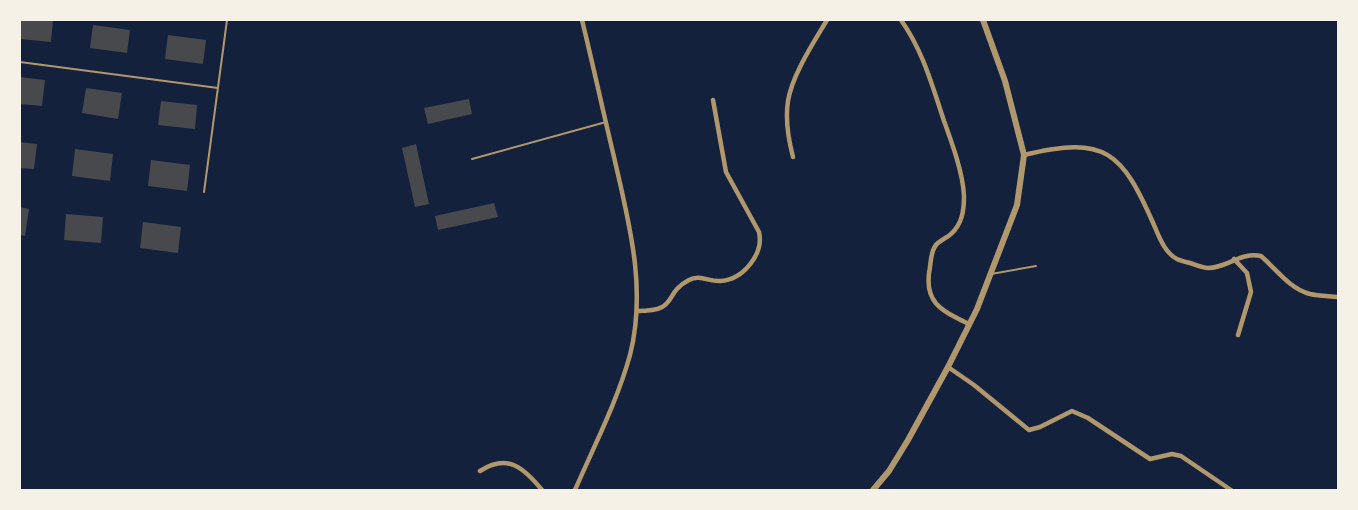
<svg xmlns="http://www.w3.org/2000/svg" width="1358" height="510" font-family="Poppins,sans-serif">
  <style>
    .building { fill: #48494c }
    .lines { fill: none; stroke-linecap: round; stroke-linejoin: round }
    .service { stroke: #b1986c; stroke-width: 2 }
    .minor { stroke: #b1986c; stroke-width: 4.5 }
    .tertiary { stroke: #b1986c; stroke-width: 6 }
  </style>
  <rect width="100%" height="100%" fill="#14213d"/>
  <path class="building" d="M20,20H53L51,42L20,39Z
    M93,25L130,30L127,53L90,48Z
    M168,35L206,40L203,64L165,59Z
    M20,77L45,80L42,106L20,104Z
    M86,88L122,93L118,119L82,113Z
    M469,99L472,114L428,124L424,108Z
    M161,101L197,105L195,129L158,125Z
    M20,142L37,144L34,169L20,168Z
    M416,144L429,204L415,207L402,148Z
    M75,149L113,154L110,181L72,176Z
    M151,160L190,165L187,191L148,186Z
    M494,203L498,217L438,230L435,216Z
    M20,207L29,209L25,236L20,235Z
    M66,214L103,217L101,243L64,240Z
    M143,222L181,227L178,253L140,248Z"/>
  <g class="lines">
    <path class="service" d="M20,62L218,88
      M472,159L606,122
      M204,192L227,20
      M991,274L1036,266"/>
    <path class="minor" d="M901,20C923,51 932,85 944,121C952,143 963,173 964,196C964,211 962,224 951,234C947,238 940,240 936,245C931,251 931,260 930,267C923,302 940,310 969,324
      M1024,155C1106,135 1122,152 1154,225C1159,237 1165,253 1177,259C1181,261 1186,262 1190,263C1196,265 1203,268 1208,268C1228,268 1239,252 1261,256C1276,269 1290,289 1310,294C1319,296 1329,296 1338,297
      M793,157C788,138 785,120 788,101C792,75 814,42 827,20
      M1234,259L1247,273L1251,292L1238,335
      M637,311C680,311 662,294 689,280C700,274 709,282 720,281C743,280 764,254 759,232L726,172L713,100
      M948,367L974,385L1029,430L1040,427L1072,411L1088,418L1150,459L1172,454L1181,456L1231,490
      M480,471C508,453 524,468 542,490
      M575,490C594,446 617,402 630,355C647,288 629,223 614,157C603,111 593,65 582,20"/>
    <path class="tertiary" d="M873,490L889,471L908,440L948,367L977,309L1017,205L1024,155L1005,81L983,20"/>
  </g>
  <rect width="1358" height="510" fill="none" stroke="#f6f1e7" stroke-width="42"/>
</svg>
